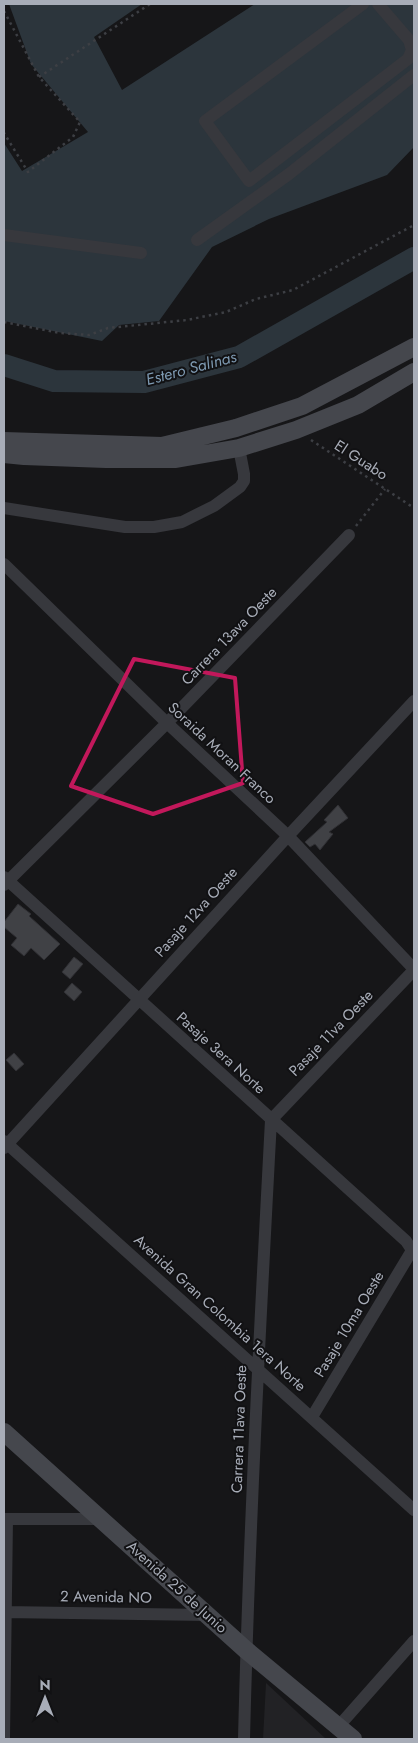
<svg xmlns="http://www.w3.org/2000/svg" width="418" height="1743" font-family="Jost,sans-serif">
  <style>
    .built { fill: #222225 }
    .water { fill: #2c353c }
    .lines { fill: none; stroke-linecap: round; stroke-linejoin: round }
    .river { stroke: #2c353c; stroke-width: 22 }
    .building { fill: #404145; stroke: #303034 }
    .path { stroke: #3d3f44; stroke-width: 2.5; stroke-dasharray: 2.5 4; stroke-linecap: butt }
    .street { stroke: #37383d; stroke-width: 12 }
    .secondary { stroke: #45474d; stroke-width: 18 }
    .marked { fill: none; stroke: #c2185b; stroke-width: 4; stroke-linejoin: round }
    .labels { text-anchor: middle; dominant-baseline: central; stroke-width: 4; stroke-linejoin: round; paint-order: stroke }
    .street-label { font-size: 15px; fill: #a8adb8; stroke: #111113 }
    .water-label { font-size: 16px; font-style: italic; fill: #7f9bb3; stroke: #111113 }
  </style>
  <rect width="100%" height="100%" fill="#161618"/>
  <path class="built" d="M266,1683L326,1739H263Z"/>
  <path class="water" d="M9,4H142L94,37L122,90L255,4H414V147L387,175L269,219L212,247L159,321L119,325L102,341L4,321V143L22,171L88,132L31,64Z"/>
  <g class="lines">
    <path class="river" d="M4,365L54,381L144,382L239,357L414,258"/>
  </g>
  <path class="building" d="M338,805L348,818L329,832L333,834L320,850L315,844L310,847L305,842L327,822L324,820Z
    M18,904L31,914L29,916L60,944L44,960L31,948L24,956L11,945L17,938L4,927V922Z
    M74,957L83,964L70,979L62,972Z
    M72,983L82,992L74,1001L64,992Z
    M14,1053L24,1064L16,1071L6,1060Z"/>
  <g class="lines">
    <path class="path" d="M4,11L39,77L80,122L73,137L28,172L4,133
      M39,77L150,4
      M4,322L60,333L89,335L108,328L187,320L226,312L256,299L293,290L414,225
      M311,440L414,508
      M356,526L385,489"/>
    <path class="street" d="M363,4L205,121L249,181L408,59L412,50L409,40L378,4
      M4,235L141,253
      M197,240L289,174L414,75
      M4,508L125,527H154L182,522L214,506L240,487L244,481V474L239,448
      M4,564L167,723L288,836L414,969
      M4,877L406,1241L414,1253
      M4,885L167,723L349,535
      M4,1141L414,1510
      M4,1148L288,836L414,701
      M312,1417L414,1247
      M4,1519H101
      M4,1612L207,1615
      M338,1727L414,1641
      M4,1738L7,1519
      M244,1739C249,1533 260,1326 271,1120L414,970"/>
    <path class="secondary" d="M4,441L162,446L236,428L302,406L414,347
      M4,454L24,456L106,459H176L239,448L296,430L358,405L414,372
      M4,1432L246,1650L353,1739"/>
  </g>
  <path class="marked" d="M134,659L235,678L243,783L153,814L71,786Z"/>
  <g class="labels">
    <g class="street-label">
      <text transform="translate(361 460) rotate(33)">El Guabo</text>
      <text transform="translate(229 636) rotate(-46)">Carrera 13ava Oeste</text>
      <text transform="translate(222 753) rotate(43)">Soraida Moran Franco</text>
      <text transform="translate(196 912) rotate(-48)">Pasaje 12va Oeste</text>
      <text transform="translate(331 1033) rotate(-46)">Pasaje 11va Oeste</text>
      <text transform="translate(221 1053) rotate(42)">Pasaje 3era Norte</text>
      <text transform="translate(220 1313) rotate(42)">Avenida Gran Colombia 1era Norte</text>
      <text transform="translate(349 1324) rotate(-59)">Pasaje 10ma Oeste</text>
      <text transform="translate(239 1429) rotate(-88)">Carrera 11ava Oeste</text>
      <text transform="translate(177 1587) rotate(42)">Avenida 25 de Junio</text>
      <text transform="translate(106 1597) rotate(1)">2 Avenida NO</text>
    </g>
    <g class="water-label">
      <text transform="translate(191 368) rotate(-15)">Estero Salinas</text>
    </g>
  </g>
  <rect width="418" height="1743" fill="none" stroke="#a8adb8" stroke-width="10"/>
  <g transform="translate(45 1698)" stroke="#111113" stroke-width="4" paint-order="stroke">
  <path d="M0-4L9 19L0 12L-9 19Z" fill="#a8adb8"/>
  <text y="-8" font-size="14" font-weight="bold" text-anchor="middle" fill="#a8adb8">N</text>
  </g>
</svg>
